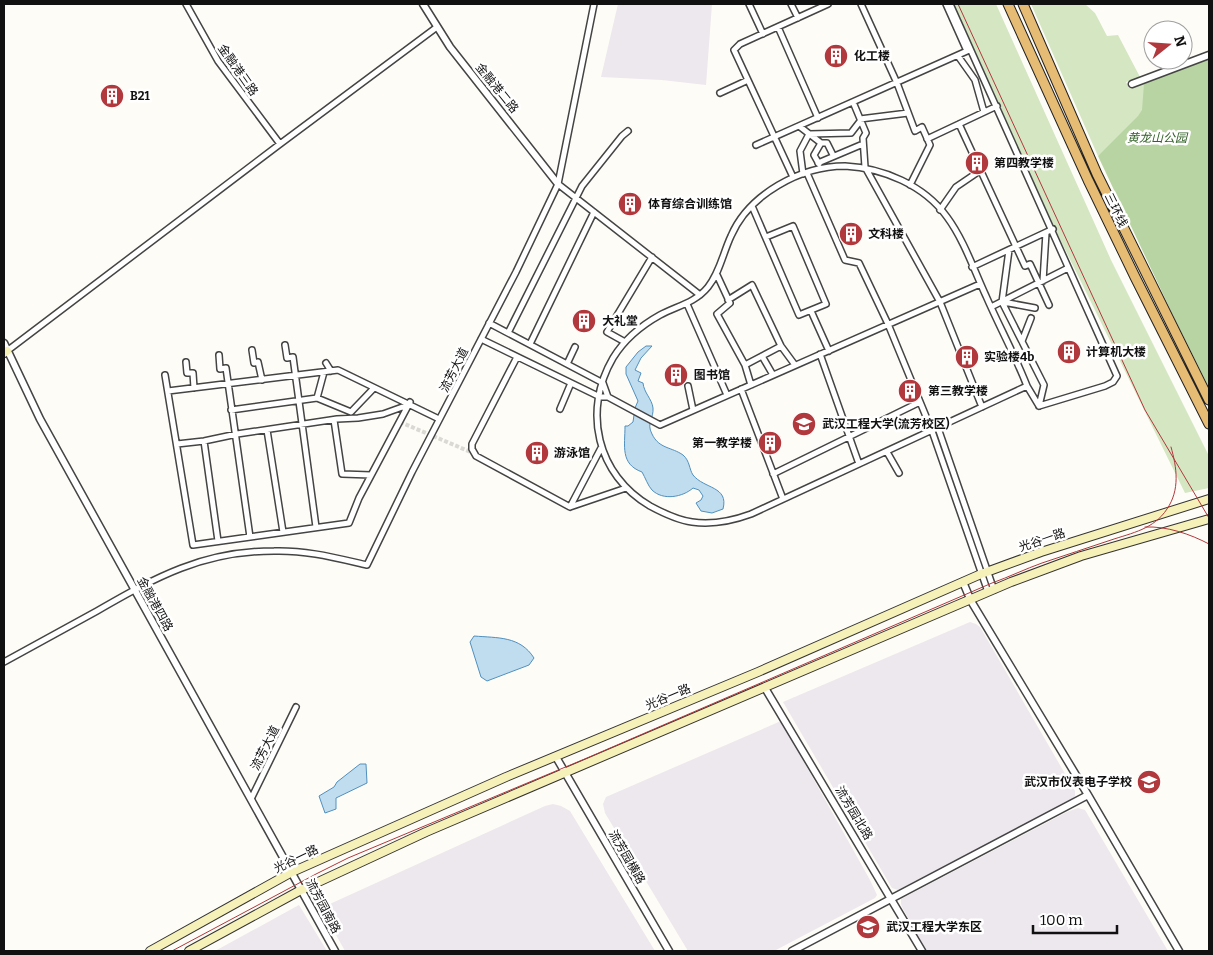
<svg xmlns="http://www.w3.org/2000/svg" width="1213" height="955" font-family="Bitter,'Noto Sans SC',serif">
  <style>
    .industrial { fill: #ede7ee }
    .green { fill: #d4e6c2 }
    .forest { fill: #b9d4a3 }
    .water { fill: #c0ddf0; stroke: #5090be }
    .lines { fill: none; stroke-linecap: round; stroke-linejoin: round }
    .pedestrian-tunnel { stroke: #dad9d4; stroke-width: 4; stroke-dasharray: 4 2; stroke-linecap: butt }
    .minor-casing { stroke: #444; stroke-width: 8 }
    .tertiary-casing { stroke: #444; stroke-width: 9 }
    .secondary-casing { stroke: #333; stroke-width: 10 }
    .trunk-casing { stroke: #222; stroke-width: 11 }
    .minor { stroke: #fff; stroke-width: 5 }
    .tertiary { stroke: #fff; stroke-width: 6 }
    .secondary { stroke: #f6f0b9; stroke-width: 8 }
    .trunk { stroke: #e6bb74; stroke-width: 9 }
    .tram { stroke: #b1383c; stroke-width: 1 }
    .labels { text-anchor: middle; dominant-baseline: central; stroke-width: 5; stroke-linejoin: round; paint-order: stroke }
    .poi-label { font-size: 12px; font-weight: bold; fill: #111; stroke: #fff; text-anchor: start }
    .street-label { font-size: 12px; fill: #111; stroke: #fff }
    .park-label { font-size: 12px; font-style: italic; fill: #336228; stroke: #fff }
  </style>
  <rect width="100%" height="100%" fill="#fefcf6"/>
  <path class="industrial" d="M618,4H712L706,85L662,80L601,77Z
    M970,622L976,624L980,627L1075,791V796L1072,800L898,890L892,888L783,702Z
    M781,721L870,880L877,895L875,898L774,951H688L605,813L603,804L606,797Z
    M553,804L561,806L570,811L655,951H345L321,908L545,806Z
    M1078,808L1085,810L1168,951H927L903,909L901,904V899L1067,812Z
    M299,905L327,951H215Z"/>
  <path class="green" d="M952,4H996L1111,260L1209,456V488L1185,493L1057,233Z
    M1031,4H1085L1095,13L1107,36L1118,35L1140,77L1126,82L1129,88L1179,74L1209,63L1098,156Z"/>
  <path class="forest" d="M1209,58V388L1178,326L1098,156L1138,116L1142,110L1144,84Z"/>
  <path class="water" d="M646,346H652L641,358L635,370L641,373L638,381L643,383C644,393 652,399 653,408C654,418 646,423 652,434C659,449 672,447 683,455C690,461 689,469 693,475C704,489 729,486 723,509L712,513L701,511L696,503L701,500L703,496L699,490L693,488C683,497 663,501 652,490C648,486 645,477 642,472C620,464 625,446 625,426H628L633,422L635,408L638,401L626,374V367L638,352Z
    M474,636C498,638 520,636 534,658L529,665L487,681L481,677L470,642Z
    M360,764H366L367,783L336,798V809L325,813L319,796L334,787L337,782Z"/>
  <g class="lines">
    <path class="pedestrian-tunnel" d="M400,422L473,453"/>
    <g class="minor-casing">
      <path id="minor" d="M186,4L218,61L280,144
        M749,4L763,34
        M791,4L798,18
        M861,4L897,83L915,131L922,127L930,145L910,185
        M950,4L1117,376L1113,382L1105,386L1039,406
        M778,27L818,118
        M958,56L975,80L984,112
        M720,93L746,81
        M853,102L866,133L863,138L865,167L940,302L982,407
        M860,119L908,113
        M959,124L1025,266L1030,264L1049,305
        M799,126L821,143H827L833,155
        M927,139L997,106
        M756,145L967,51L946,4
        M818,163L863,144
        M819,164L814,155L821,143
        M845,166C883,168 924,185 947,217C964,240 974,270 986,296C999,326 1015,355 1027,386L751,514C732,521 713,525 692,522C677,520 663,513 650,506C597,475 582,411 613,358C624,340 642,325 660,315C677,306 695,303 708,287C720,272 723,253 731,236C749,194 801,166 845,166Z
        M807,173L845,260L859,263L888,324L932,431L988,592
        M803,174L800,151L809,134L851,133L861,120
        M793,177L734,50L740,44L828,4
        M558,184L700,295
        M752,206L799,315L826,304L793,226L766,237
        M940,210L956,187L981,170
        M1009,250L1002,302L1044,385L1039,406
        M972,267L1053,229
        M717,275L730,303L717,314L745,365L751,385
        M1043,281L1046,233
        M728,300L752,285L781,346L795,365
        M1003,302L1035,308
        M687,304L727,395
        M991,307L1068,268
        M811,311L829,351
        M489,323L603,383L608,397
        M508,333L582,186L622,136L628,131
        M481,339L600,397H608L660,425L980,284
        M1022,341L1031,318
        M625,342L607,332L652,257
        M530,344L594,212
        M285,345L287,358L293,357L316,527
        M252,350L254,363L258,362L262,380
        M7,351L280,144L437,27
        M820,354L859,464
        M219,355L220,369L226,368L250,537
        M762,356L773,375
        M517,357L472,444V449L476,456L570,507L626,488
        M186,362L187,373H193L194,388
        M326,363L331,371
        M567,364L575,347
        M745,365L781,346
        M165,375L193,545L349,523L359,498L410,402
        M688,386L693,410
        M1027,386L1039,406
        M741,389L783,499
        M168,391L338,370L439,419
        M317,398L324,372
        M560,409L571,383
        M231,410L317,398L351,412L374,388
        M334,420L342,474L371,475
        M938,428L994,590
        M267,430L283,532
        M204,441L218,541
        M177,444L204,441L237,434L337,419L358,418L383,414L408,405
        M887,452L899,473
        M773,474L920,402
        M570,507L601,448
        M4,662C35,645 66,628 97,611C156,577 203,551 274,551C306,550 336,558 367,565L412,472L516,272L558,184L594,4
        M251,799L296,707"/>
    </g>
    <g class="tertiary-casing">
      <path id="tertiary" d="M423,4L450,47L558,184
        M1132,84L1209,55
        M4,343L40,419L335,951
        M963,582L971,601L1088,795L1179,951
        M765,688L922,951
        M556,757L669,951
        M792,951L1088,795"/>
    </g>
    <g class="secondary-casing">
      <path id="secondary" d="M4,353L7,351
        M150,951L292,872L506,777L758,672L981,574L1041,552L1209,499
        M189,951L301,890L426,832L1011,582L1081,556L1209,519"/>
    </g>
    <g class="trunk-casing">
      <path id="trunk" d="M1008,4L1088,180L1135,277L1209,424
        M1023,4L1097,174L1209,400"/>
    </g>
    <use href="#minor" class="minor"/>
    <use href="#tertiary" class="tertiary"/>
    <use href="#secondary" class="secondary"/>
    <use href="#trunk" class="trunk"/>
    <path class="tram" d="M958,4L1145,410L1209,518
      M1145,527C1167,526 1190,534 1209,544
      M172,951L316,874L348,858L587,758L992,583C1009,577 1025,569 1042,563C1065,555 1088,548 1111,540C1132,533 1154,529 1167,509C1180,490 1177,468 1171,447"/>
  </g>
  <defs>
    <g id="building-disc" transform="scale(1.25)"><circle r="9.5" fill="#b1383c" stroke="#fff"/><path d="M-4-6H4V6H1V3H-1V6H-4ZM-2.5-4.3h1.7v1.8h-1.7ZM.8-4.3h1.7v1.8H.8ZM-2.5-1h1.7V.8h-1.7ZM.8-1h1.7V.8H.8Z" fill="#fff"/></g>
    <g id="university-disc" transform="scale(1.25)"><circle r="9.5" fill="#b1383c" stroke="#fff"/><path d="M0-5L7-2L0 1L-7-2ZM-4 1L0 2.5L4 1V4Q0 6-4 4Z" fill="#fff"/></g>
  </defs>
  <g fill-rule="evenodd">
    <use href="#building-disc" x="836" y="56"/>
    <use href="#building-disc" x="112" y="96"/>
    <use href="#building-disc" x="977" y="163"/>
    <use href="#building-disc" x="630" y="204"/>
    <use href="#building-disc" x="851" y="234"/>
    <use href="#building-disc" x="584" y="321"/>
    <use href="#building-disc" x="1069" y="352"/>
    <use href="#building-disc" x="967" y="357"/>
    <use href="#building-disc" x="676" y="375"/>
    <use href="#building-disc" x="910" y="391"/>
    <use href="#university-disc" x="804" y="424"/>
    <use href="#building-disc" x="770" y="443"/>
    <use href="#building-disc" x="537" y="453"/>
    <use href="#university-disc" x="1149" y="782"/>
    <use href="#university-disc" x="868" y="927"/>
  </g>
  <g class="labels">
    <g class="poi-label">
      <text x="854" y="56">化工楼</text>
      <text x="130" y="96">B21</text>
      <text x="994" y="163">第四教学楼</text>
      <text x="648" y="204">体育综合训练馆</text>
      <text x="868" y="234">文科楼</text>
      <text x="602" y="321">大礼堂</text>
      <text x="1086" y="352">计算机大楼</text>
      <text x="984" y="357">实验楼4b</text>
      <text x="694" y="375">图书馆</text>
      <text x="928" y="391">第三教学楼</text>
      <text x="822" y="424">武汉工程大学(流芳校区)</text>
      <text x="752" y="443" text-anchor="end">第一教学楼</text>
      <text x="554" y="453">游泳馆</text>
      <text x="1132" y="782" text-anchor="end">武汉市仪表电子学校</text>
      <text x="886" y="927">武汉工程大学东区</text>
    </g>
    <g class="street-label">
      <text transform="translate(238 70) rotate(55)">金融港三路</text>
      <text transform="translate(497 88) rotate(51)">金融港二路</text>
      <text transform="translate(1116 210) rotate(64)">三环线</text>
      <text transform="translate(454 370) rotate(-63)">流芳大道</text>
      <text transform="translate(1042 540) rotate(-19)">光谷一路</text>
      <text transform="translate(155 604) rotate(61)">金融港四路</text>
      <text transform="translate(668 697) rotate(-23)">光谷一路</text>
      <text transform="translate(265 748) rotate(-63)">流芳大道</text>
      <text transform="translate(854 813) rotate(59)">流芳园北路</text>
      <text transform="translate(627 857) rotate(60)">流芳园横路</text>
      <text transform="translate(296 859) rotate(-26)">光谷一路</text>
      <text transform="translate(323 906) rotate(62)">流芳园南路</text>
    </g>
    <g class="park-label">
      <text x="1157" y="138">黄龙山公园</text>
    </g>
  </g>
  <rect width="1213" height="955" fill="none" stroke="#111111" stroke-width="10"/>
  <g transform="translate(1168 45) rotate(73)"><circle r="24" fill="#ffffff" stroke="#a0a0a0"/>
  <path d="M0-4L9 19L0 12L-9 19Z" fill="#b1383c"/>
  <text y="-8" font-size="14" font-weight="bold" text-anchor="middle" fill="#111111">N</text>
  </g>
  <path d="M1033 925v8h84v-8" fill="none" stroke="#111111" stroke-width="2.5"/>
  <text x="1040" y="925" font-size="15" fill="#111111" stroke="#ffffff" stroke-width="4" paint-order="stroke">100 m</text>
</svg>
